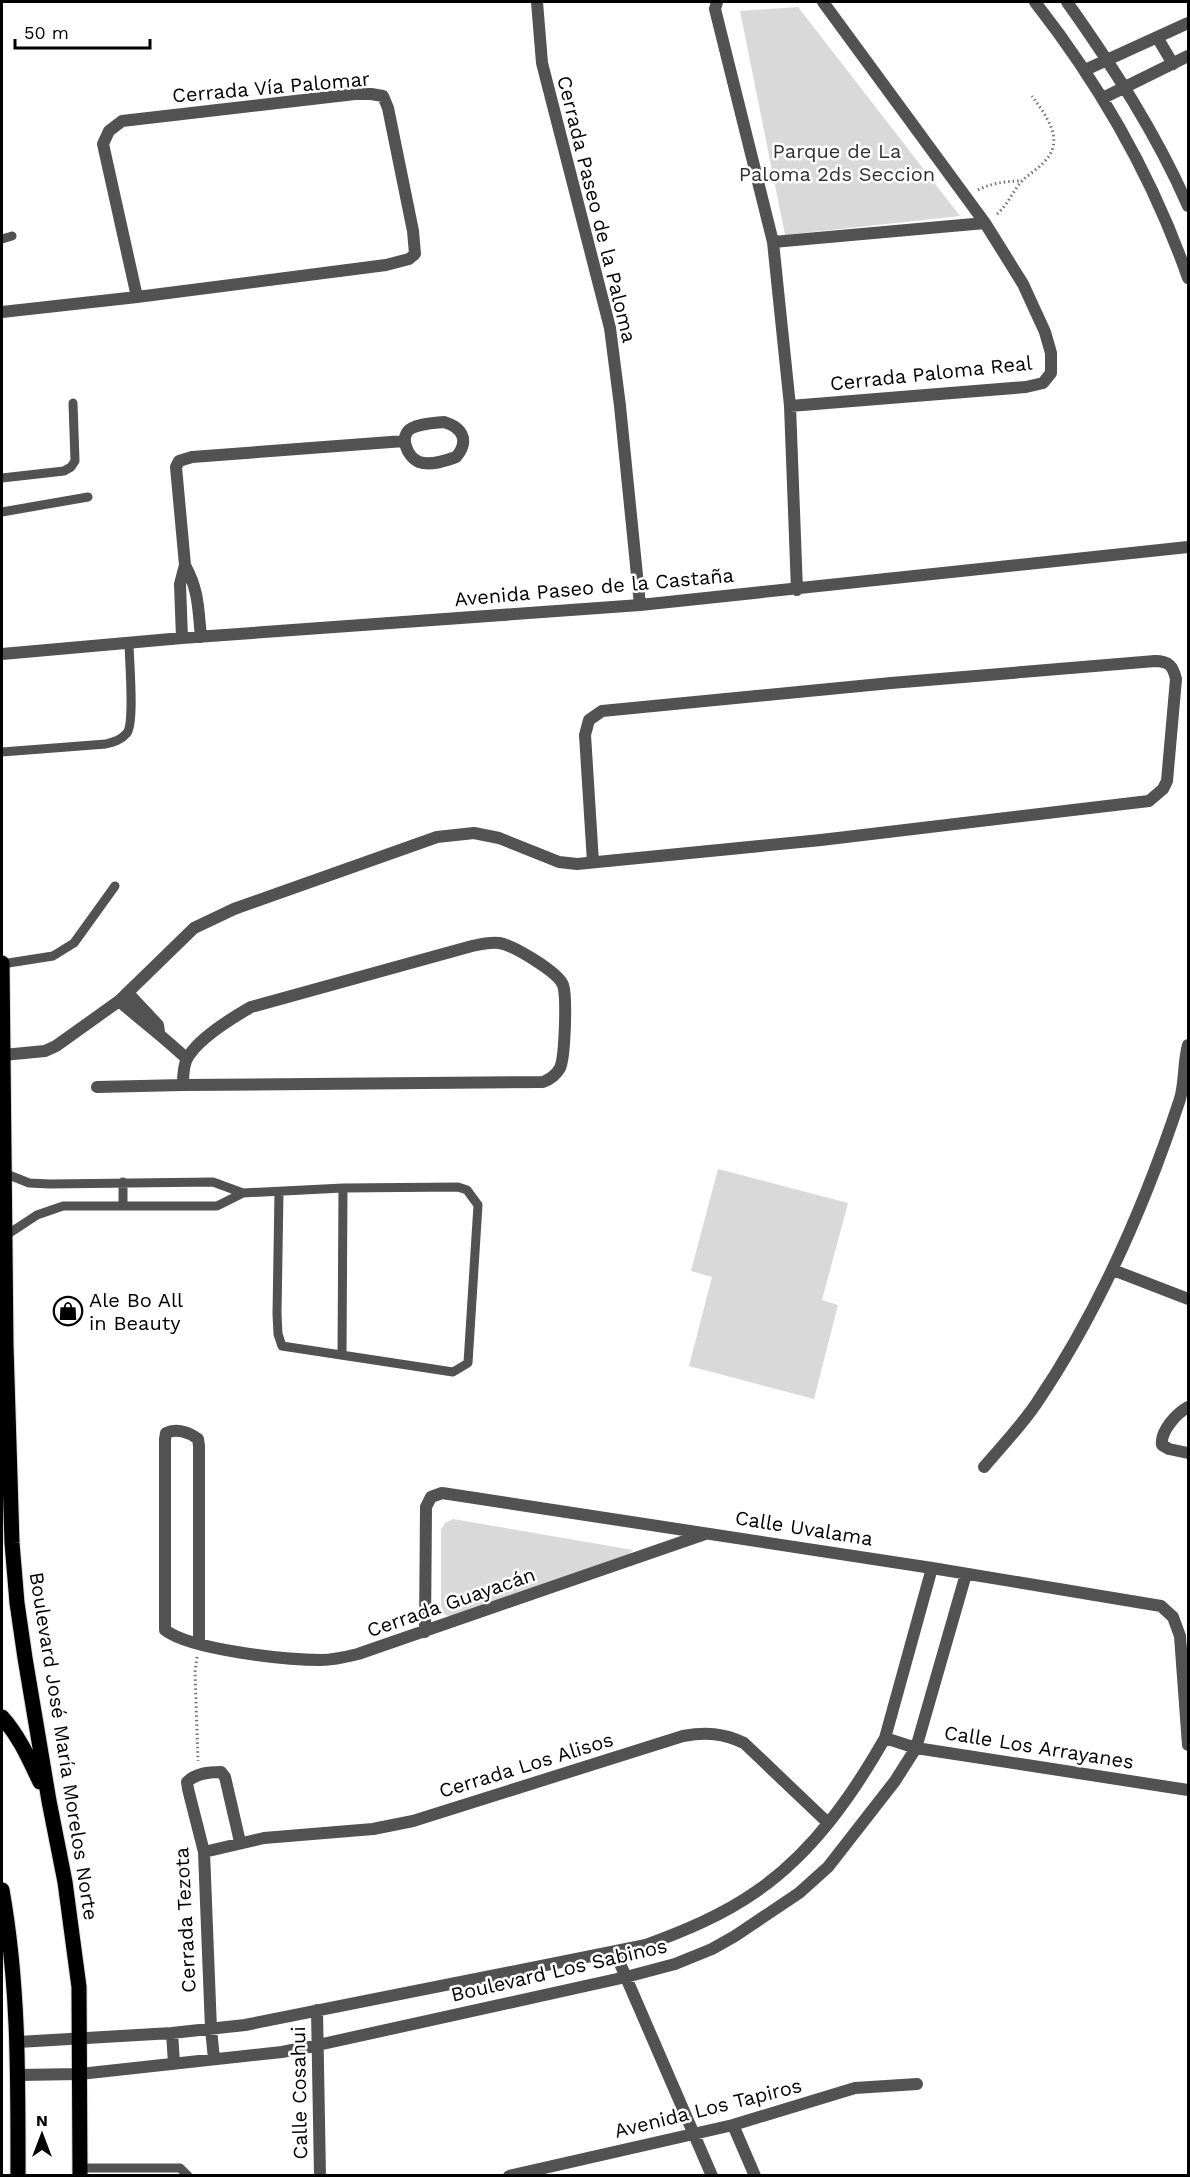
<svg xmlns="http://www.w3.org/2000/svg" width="1190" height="2177" font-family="'Work Sans',sans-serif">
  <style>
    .green { fill: #d9d9d9 }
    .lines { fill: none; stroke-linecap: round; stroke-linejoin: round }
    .primary-casing { stroke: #dbdbdb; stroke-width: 17 }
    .path { stroke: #747474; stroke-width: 3; stroke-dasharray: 1.5 3; stroke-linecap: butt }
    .service { stroke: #525252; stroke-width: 9 }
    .minor { stroke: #525252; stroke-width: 12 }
    .primary { stroke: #000; stroke-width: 15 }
    .labels { text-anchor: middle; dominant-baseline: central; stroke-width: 5; stroke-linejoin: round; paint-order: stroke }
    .street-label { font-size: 20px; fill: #000; stroke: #fff }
    .park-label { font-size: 20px; fill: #303030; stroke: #fff }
    .poi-label { font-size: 20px; fill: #000; stroke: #fff; text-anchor: start }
  </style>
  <rect width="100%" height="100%" fill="#fff"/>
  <path class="green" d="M798,7L960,216L785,235L740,11Z
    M718,1169L848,1203L822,1300L838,1305L814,1399L689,1366L712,1277L691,1271Z
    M453,1519L633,1550L627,1556L453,1617L443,1614L441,1606V1530L445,1523Z"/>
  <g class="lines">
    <g class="primary-casing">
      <path id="primary" d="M2,963L6,1346L12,1543L17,1603L25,1658L49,1801L65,1882L79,1987L80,2176
        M2,1717C19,1736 29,1759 40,1782
        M2,1890C19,1985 18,2080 18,2176"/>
    </g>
    <path class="path" d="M978,190C992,183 1006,181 1022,181
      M997,214C1008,205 1013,190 1023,180C1029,174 1038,169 1044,162C1066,140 1046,116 1032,96
      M197,1657L195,1672L198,1761"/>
    <path class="service" d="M2,239L12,236
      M2,478L64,471L71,467L75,461L73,403
      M2,512L88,497
      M2,752L106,744C114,742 121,740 127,733C135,722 129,659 129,642
      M2,964L53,956L74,943L115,886
      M4,1173L29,1183L50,1184L213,1182L243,1193L343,1188L458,1187L467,1190L478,1205L468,1363L453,1372L282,1346L278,1334L277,1314L279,1192
      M123,1182V1206
      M5,1236L37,1215L63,1206H217L243,1193
      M342,1355L343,1188
      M80,2168H180L188,2176"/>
    <path class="minor" d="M537,2L542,63L610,328L620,406L640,605
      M717,2L715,9L773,242L790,406L797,590
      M1035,2C1100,85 1153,178 1188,278
      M1067,2C1113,67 1156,133 1188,206
      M1157,37L1173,64
      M1085,70L1188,23
      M1103,98L1188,56
      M773,242L985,223
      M2,312L137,297L386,265L409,259L415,254L413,231L388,108L383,96L371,94H355L122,121L109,131L103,144L137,297
      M790,406L1026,387L1043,383L1051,373V353L1045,332L1023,284L985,223L823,2
      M444,422C464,428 469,442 456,457C445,461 430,466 419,462C407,457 398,435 412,428C422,423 434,423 444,422Z
      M185,565C199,591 198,608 201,637
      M182,638L180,584L185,565L176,467L179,461L192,457L404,441
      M2,654L182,638L640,605L1188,547
      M128,993L158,1025L159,1032
      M119,1001C142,1021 165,1038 187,1059
      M3,1055L45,1051L56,1046L119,1001L194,928L234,909L437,837L474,833L499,838L559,862L577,864L821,840L1149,801L1163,789L1167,781L1176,679C1173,666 1169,661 1155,661L891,683L602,711L589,720L585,735L593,862
      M97,1087L183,1085L543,1082C551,1079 556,1075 560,1068C565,1057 567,997 563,985C558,972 513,945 499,943C490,942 481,944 472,946L251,1007C232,1018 195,1040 186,1061C183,1069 183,1077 183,1085
      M1113,1270L1188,1299
      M1188,1407C1177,1413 1160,1431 1162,1445L1169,1449L1188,1453
      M984,1467C1001,1447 1021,1426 1036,1404C1099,1311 1145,1205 1180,1099C1185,1082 1183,1063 1188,1045
      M425,1632L426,1507L431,1497L442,1493L932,1568L1161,1606L1173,1617L1180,1636L1188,1745
      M199,1643V1446L198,1439C189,1432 176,1428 166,1433L165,1439V1630C191,1650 287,1660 321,1660C333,1660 346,1657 358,1654L705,1534
      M885,1738L916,1748L1188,1790
      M204,1852L264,1838L373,1829L413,1821L683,1736C706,1732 723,1733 744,1743L828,1823
      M615,1952L712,2176
      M317,2010L320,2176
      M172,2033L174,2063
      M18,2042L172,2033L245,2025L646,1945C684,1931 723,1915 757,1891C812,1853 852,1796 885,1738L932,1568
      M214,2059L211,2029L204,1852L188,1789L187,1782C196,1773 209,1772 221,1772L225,1777L240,1842
      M18,2075L80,2074L282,2052L318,2045L626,1977L675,1964L712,1949L735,1936L799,1893L828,1867L895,1781L916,1748L966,1574
      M733,2125L755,2176
      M509,2176L733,2125L855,2088L917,2084"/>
    <use href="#primary" class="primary"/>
  </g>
  <defs>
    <g id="shop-ring" transform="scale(1.5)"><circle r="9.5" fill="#fff" stroke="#000" stroke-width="1.5"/><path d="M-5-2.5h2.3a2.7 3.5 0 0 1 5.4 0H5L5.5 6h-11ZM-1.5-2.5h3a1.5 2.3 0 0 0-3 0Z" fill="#000"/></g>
  </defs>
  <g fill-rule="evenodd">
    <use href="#shop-ring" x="68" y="1311"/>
  </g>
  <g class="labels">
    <g class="street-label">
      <text transform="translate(271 87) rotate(-5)">Cerrada Vía Palomar</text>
      <text transform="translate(597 209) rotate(76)">Cerrada Paseo de la Paloma</text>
      <text transform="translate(931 373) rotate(-6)">Cerrada Paloma Real</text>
      <text transform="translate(594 587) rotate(-5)">Avenida Paseo de la Castaña</text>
      <text transform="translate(804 1528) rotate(9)">Calle Uvalama</text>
      <text transform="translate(451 1602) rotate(-19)">Cerrada Guayacán</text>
      <text transform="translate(64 1746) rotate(81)">Boulevard José María Morelos Norte</text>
      <text transform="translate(1039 1747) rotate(9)">Calle Los Arrayanes</text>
      <text transform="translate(526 1765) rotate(-17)">Cerrada Los Alisos</text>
      <text transform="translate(185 1920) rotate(-93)">Cerrada Tezota</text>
      <text transform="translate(559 1970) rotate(-13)">Boulevard Los Sabinos</text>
      <text transform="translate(299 2093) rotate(-91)">Calle Cosahui</text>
      <text transform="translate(708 2108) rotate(-14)">Avenida Los Tapiros</text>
    </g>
    <g class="park-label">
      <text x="837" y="151">Parque de La<tspan x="837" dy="23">Paloma 2ds Seccion</tspan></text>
    </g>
    <g class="poi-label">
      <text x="89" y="1300">Ale Bo All<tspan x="89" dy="23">in Beauty</tspan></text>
    </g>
  </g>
  <rect width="1190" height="2177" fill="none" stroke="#000000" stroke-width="6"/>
  <g transform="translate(42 2135)" stroke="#ffffff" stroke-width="4.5" paint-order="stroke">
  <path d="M0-4.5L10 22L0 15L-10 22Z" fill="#000000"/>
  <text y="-9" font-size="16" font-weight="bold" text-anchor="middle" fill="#000000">N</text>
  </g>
  <path d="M15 39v9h135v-9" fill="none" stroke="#000000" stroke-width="3"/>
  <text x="24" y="39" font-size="18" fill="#000000" stroke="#ffffff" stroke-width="4.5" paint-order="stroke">50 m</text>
</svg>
